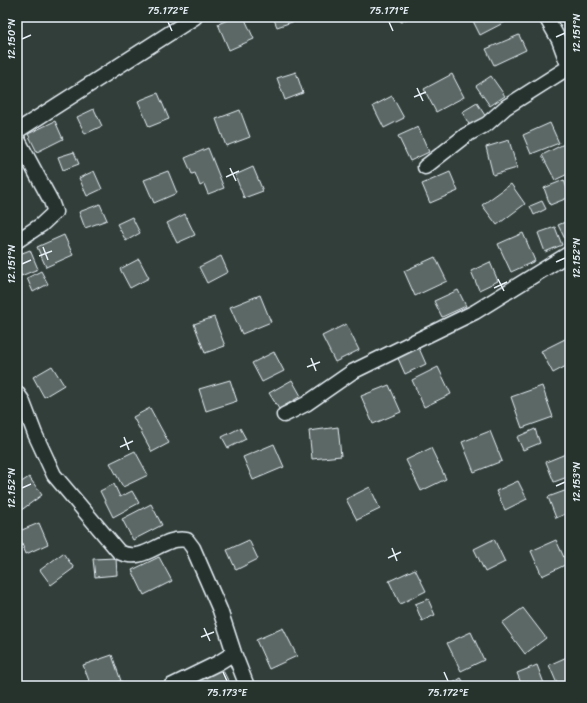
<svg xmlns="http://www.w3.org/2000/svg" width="587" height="703" font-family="Sriracha,sans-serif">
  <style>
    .building { fill: #5c6865; stroke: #e8f1f8 }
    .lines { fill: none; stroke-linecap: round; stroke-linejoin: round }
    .street-casing { stroke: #e8f1f8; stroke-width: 17 }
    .street { stroke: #26332d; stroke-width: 14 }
    .ticks { fill: none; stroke: #e8f1f8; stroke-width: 1.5 }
    .neatline { fill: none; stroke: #e8f1f8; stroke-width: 1.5 }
    .ticks-label { font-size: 10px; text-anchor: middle; fill: #e8f1f8 }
  </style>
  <rect width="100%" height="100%" fill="#323e39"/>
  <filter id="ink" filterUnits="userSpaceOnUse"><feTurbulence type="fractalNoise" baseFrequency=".025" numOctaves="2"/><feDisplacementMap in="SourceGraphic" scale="8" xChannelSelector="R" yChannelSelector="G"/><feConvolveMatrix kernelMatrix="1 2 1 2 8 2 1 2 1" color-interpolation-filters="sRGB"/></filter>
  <g filter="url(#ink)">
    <path class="building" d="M235,17H244L254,39L229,50L218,24Z
      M273,17H301V19L277,27Z
      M399,17H411L401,22Z
      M471,17H507L509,20L480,35Z
      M519,35L526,50L494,65L486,49Z
      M296,72L303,93L285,100L277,78Z
      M452,74L464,97L436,112L424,89Z
      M491,76L505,96L490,106L476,86Z
      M158,93L169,119L149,127L138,101Z
      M392,96L404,118L384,128L373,106Z
      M477,103L486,117L470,126L462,112Z
      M94,109L102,126L85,134L77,117Z
      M240,110L250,137L226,146L216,119Z
      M55,121L63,139L37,152L28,134Z
      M550,123L559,143L531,154L523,135Z
      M418,127L429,152L410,161L398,136Z
      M509,140L517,168L493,175L486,147Z
      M566,143L570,151V173L555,180L542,155Z
      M208,148L224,188L208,194L204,184L200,186L195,173L192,174L185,158Z
      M74,152L79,164L63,170L58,157Z
      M253,167L263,191L244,198L235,175Z
      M94,171L102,189L87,196L79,178Z
      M168,171L177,193L154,203L144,180Z
      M450,172L458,191L430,203L422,184Z
      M564,180L570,197L550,205L544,188Z
      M511,184L525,204L497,225L482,205Z
      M542,201L546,209L534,215L530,206Z
      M100,204L107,220L85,228L79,212Z
      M185,214L195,235L177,243L167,223Z
      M132,217L140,233L126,241L117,224Z
      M570,220V242L567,243L558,225Z
      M555,227L562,245L545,252L538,233Z
      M523,233L535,261L511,272L498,244Z
      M64,235L73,255L46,267L37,247Z
      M30,250L38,269L21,276L17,267V255Z
      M221,256L228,272L207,283L199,267Z
      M435,257L447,281L415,296L404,271Z
      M139,259L149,278L130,288L120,269Z
      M490,262L498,281L479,290L471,271Z
      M41,271L48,284L33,292L27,278Z
      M458,290L466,306L442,317L434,301Z
      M260,295L271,322L242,334L230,307Z
      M214,317L225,346L205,353L194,324Z
      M346,324L359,350L335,362L322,336Z
      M569,337L570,364L553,373L541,351Z
      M418,346L426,364L405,374L397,356Z
      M274,352L284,371L262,382L252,363Z
      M52,366L64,385L44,397L33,377Z
      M438,367L451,394L424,407L412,380Z
      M230,380L237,401L206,411L199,389Z
      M292,380L301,396L279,409L269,393Z
      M389,385L401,412L373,424L361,396Z
      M542,386L553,417L522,428L511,397Z
      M150,408L169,443L152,452L133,417Z
      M338,427L341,456L312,459L309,431Z
      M240,428L246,439L228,448L222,437Z
      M535,429L540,443L523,450L517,437Z
      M490,431L502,461L474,472L462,442Z
      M274,444L284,467L253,480L243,457Z
      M431,448L446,479L421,491L406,460Z
      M135,451L148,475L123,487L110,463Z
      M568,453L570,458V476L554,482L546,462Z
      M29,477L42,495L20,511L17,507V485Z
      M518,481L527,499L505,510L496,491Z
      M114,484L120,497L132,491L139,503L113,517L100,491Z
      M370,487L380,509L357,520L346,499Z
      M570,489V512L556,518L548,497Z
      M151,504L162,525L133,540L122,519Z
      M39,523L48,544L26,554L17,532Z
      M494,539L505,562L485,572L474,549Z
      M249,540L258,559L236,570L227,550Z
      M556,540L567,564L542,576L531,551Z
      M63,553L74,568L51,585L40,570Z
      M159,557L172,581L144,595L132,570Z
      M116,558L117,575L95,577L93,559Z
      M415,569L426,591L400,604L389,581Z
      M428,599L435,615L422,621L415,604Z
      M523,608L546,638L525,654L502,623Z
      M283,628L297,656L269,669L256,640Z
      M471,632L484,660L461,671L447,643Z
      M112,655L121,681L107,686H91L83,665Z
      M569,656L570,683L558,686L549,665Z
      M537,665L545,686H522L517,673Z
      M221,667L231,686H192L191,683Z
      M461,678L466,686H448Z"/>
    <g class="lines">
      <g class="street-casing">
        <path id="street" d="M546,17L559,40L570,70
          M17,131L195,17
          M17,138L51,201L55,212L41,225L17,241
          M425,167L466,135L487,124L506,107L569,67
          M17,393L22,400L35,434L54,475L119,552C146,565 161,535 187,540L193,548L220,610L234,653L247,686
          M284,415L306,404L352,372L475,312L570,253
          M171,686L218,663L234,653"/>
      </g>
      <use href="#street" class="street"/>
    </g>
  </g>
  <path class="ticks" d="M168,22L172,31M389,22L393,31M556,37L565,33M22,39L31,35M417,88L423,101M414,97L426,92M230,168L236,181M226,177L239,171M43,247L48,260M39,256L52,251M556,262L565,258M22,264L31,260M498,279L504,291M494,288L507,282M311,358L316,371M307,367L320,362M124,437L129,450M120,447L133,441M556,486L565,482M22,488L31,484M392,548L397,561M388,558L401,552M204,628L210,641M201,637L214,632M223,672L227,681M444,672L448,681"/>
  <rect width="587" height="703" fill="none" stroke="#26332d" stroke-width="44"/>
  <rect x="22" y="22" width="543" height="659" class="neatline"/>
  <g class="ticks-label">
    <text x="168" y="14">75.172°E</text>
    <text x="389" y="14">75.171°E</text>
    <text transform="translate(576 33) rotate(-90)" y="4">12.151°N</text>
    <text transform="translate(11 39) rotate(-90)" y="4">12.150°N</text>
    <text transform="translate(576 258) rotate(-90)" y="4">12.152°N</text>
    <text transform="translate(11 264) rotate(-90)" y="4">12.151°N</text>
    <text transform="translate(576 482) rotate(-90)" y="4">12.153°N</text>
    <text transform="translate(11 488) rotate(-90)" y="4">12.152°N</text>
    <text x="227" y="696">75.173°E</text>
    <text x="448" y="696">75.172°E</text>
  </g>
</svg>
